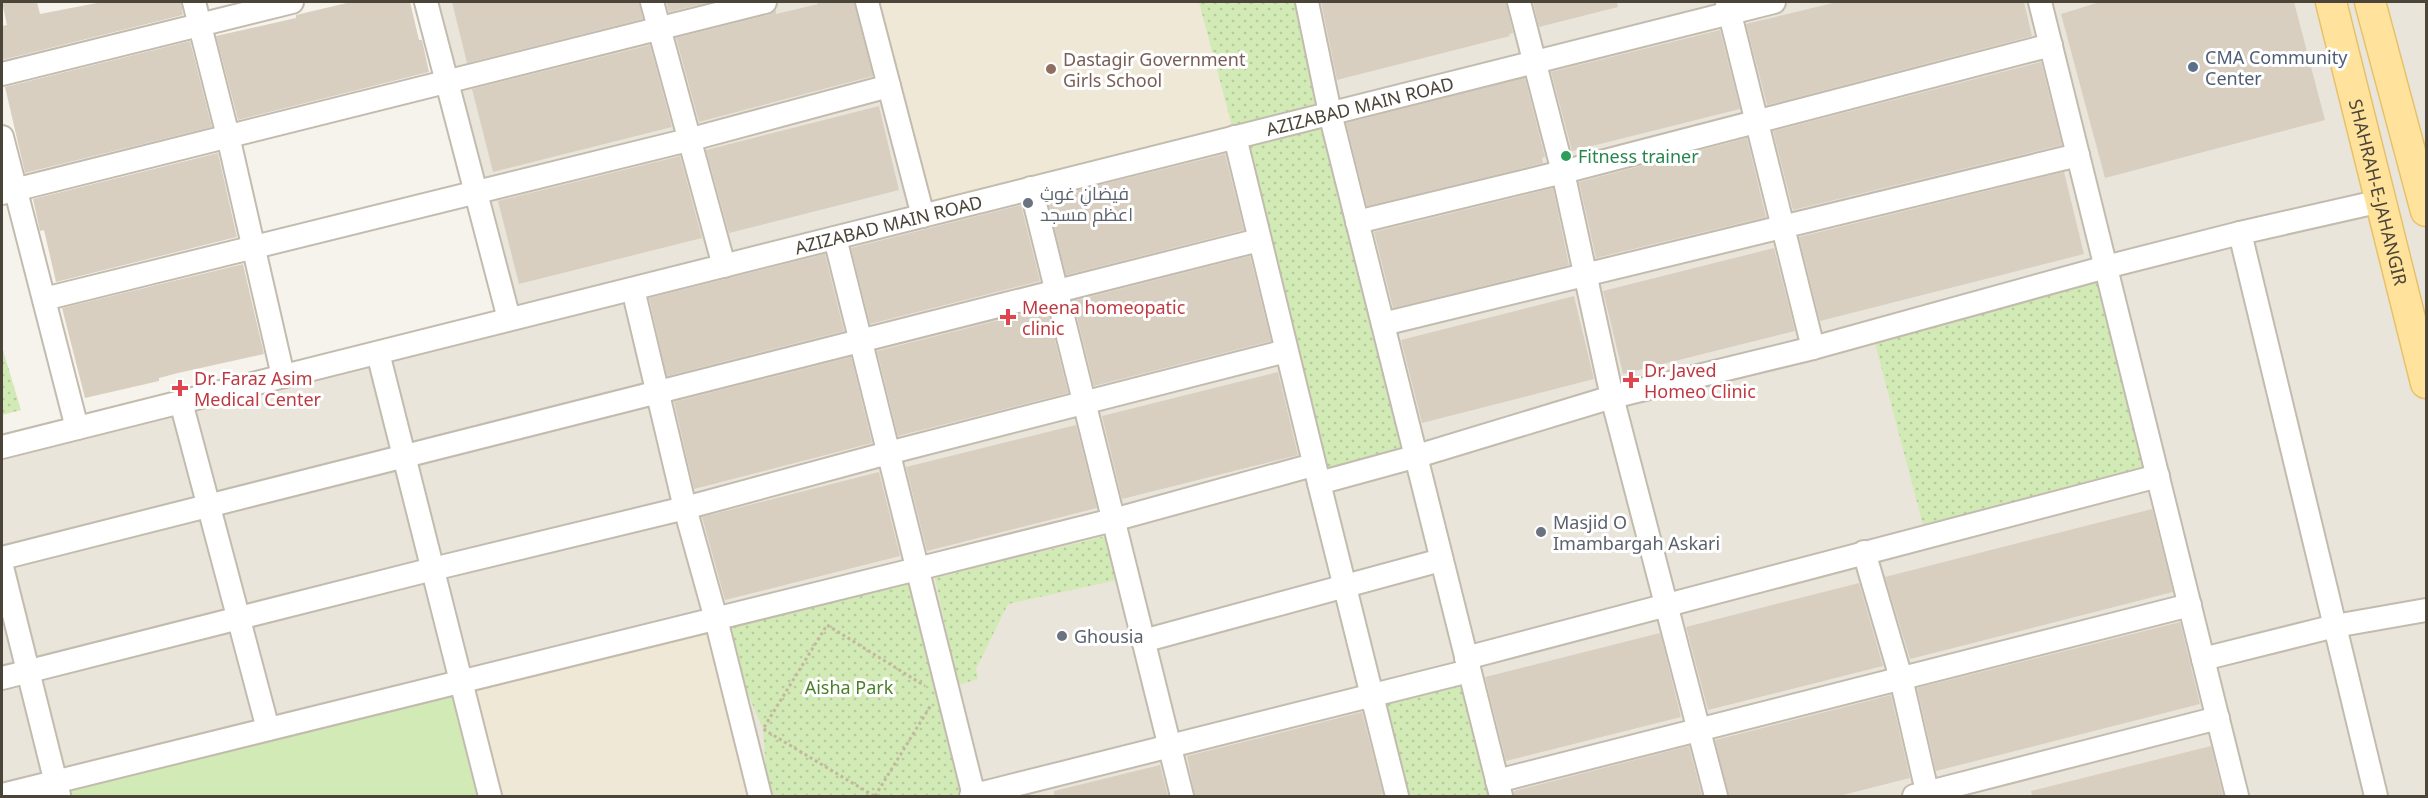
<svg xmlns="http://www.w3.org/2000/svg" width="2428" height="798" font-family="'Noto Sans',Cairo,sans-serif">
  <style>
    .residential { fill: #eae5da }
    .education { fill: #efe8d6 }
    .grass { fill: url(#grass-dots) }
    .pitch { fill: #d2eab5 }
    .building { fill: #d8cfc1 }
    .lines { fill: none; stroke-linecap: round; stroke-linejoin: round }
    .minor-casing { stroke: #c2bbae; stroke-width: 26 }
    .major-casing { stroke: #e6c16a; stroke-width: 33 }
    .path { stroke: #c4b79f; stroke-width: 3; stroke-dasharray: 3 3; stroke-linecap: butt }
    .minor { stroke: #fff; stroke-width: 22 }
    .major { stroke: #ffe39c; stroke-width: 30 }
    .service-dot { fill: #5c6f8a; stroke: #fff; stroke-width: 2 }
    .education-dot { fill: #8d6e63; stroke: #fff; stroke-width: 2 }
    .leisure-dot { fill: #2e9e5b; stroke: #fff; stroke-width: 2 }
    .worship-dot { fill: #6b7280; stroke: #fff; stroke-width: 2 }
    .health-dot { fill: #e0444e; stroke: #fff; stroke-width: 2 }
    .labels { text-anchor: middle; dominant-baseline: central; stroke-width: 6; stroke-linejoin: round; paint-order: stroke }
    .service-label { font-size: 18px; fill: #4e5e75; stroke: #fff; text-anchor: start }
    .education-label { font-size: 18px; fill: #785e54; stroke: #fff; text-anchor: start }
    .street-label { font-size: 18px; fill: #4b4439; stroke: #fff }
    .leisure-label { font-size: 18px; fill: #27864d; stroke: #fff; text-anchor: start }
    .worship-label { font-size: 18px; fill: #5b616d; stroke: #fff; text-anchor: start }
    .health-label { font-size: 18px; fill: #be3a42; stroke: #fff; text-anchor: start }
    .park-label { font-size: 18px; fill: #4a7f2a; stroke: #fff }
  </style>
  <defs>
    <pattern id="grass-dots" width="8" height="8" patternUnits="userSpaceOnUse" patternTransform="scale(1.5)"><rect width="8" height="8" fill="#d2eab5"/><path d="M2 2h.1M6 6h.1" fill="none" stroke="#b6ca9c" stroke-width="1.8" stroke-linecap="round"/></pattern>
  </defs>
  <rect width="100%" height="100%" fill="#f6f3ec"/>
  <path class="residential" d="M426,2H2426V796H2V442L500,314Z"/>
  <path class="education" d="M867,2H1199L1235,137L923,216Z
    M716,619L760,796H490L461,681Z"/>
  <path class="grass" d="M1199,2H1306L1414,457L1319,483L1235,137Z
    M2106,267L2158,476L1926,536L1872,332Z
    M2,347L21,410L2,415Z
    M1106,536L1117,580L1008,604L976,669L978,679L958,685L935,578Z
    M917,569L971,796H768L763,729L716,620Z
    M1469,671L1502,796H1397L1372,696Z"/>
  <path class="pitch" d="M461,681L490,796H60L56,782Z"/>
  <path class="building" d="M2,2H37L40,14L102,2H181L183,15L2,60V26L7,25Z
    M351,2H410L419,40H422L429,72L238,120L216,36L296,18V15Z
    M452,2H639L643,19L467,63Z
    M666,2H711L669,12Z
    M817,2H854L873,76L699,122L676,38L768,15L776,10V14L818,4Z
    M1321,2H1506L1513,33L1509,34L1510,36L1337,80Z
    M1533,2H1617L1618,7L1539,27Z
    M1837,2H2024L2032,36L1767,105L1746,24Z
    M2100,2H2294L2325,120L2105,178L2061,14Z
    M1720,30L1740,109L1572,151L1551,72Z
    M190,41L212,127L25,173L5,87Z
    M650,45L672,127L493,172L472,89Z
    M2041,62L2062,145L1793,210L1773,131Z
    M1525,78L1545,157L1542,158L1543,163L1367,206L1346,123Z
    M879,106L899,190L729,233L706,150Z
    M1747,138L1766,217L1596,258L1579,182Z
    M218,153L237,237L56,282L44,230L40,231L33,199Z
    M1225,154L1244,230L1066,275L1047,198Z
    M680,156L702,238L519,284L498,201Z
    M2064,172L2084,254L1820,321L1799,237Z
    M1553,188L1569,265L1393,308L1374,232Z
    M1021,205L1040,281L870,324L851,248Z
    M1774,248L1795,331L1623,374L1603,291Z
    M825,254L844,331L667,376L649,298Z
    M1250,256L1271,341L1094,386L1073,301Z
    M243,264L264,354L178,373L159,378V381L85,398L62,308Z
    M1574,296L1594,379L1422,423L1401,340Z
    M1047,308L1068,393L898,436L877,351Z
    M851,357L872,443L694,489L674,402Z
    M1278,372L1298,455L1122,499L1102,416Z
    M1076,425L1097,508L927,551L906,467Z
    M879,472L900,556L725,600L702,517Z
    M2152,509L2173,592L1910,659L1885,577Z
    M1859,583L1883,666L1708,710L1686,627Z
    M2180,622L2200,704L1936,771L1917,688Z
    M1660,633L1681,717L1506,761L1485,677Z
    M1891,695L1910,778L1839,796H1729L1715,740Z
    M1362,712L1383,794L1372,796H1195L1187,756Z
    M1689,746L1702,796H1514V791Z
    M2211,746L2223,796H2032L2031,791Z
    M1160,765L1168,796H1054V791Z"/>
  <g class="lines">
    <g class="minor-casing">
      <g id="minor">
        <path d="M194,2L228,136L283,376"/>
        <path d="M426,2L509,319"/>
        <path d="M652,2L724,266"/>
        <path d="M867,2L923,216"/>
        <path d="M1307,2L1330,113L1501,796"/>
        <path d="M1519,2L1563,172L1612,397L1716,796"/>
        <path d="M1727,2L1813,348"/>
        <path d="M2040,2L2237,796"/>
        <path d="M2,74L292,2"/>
        <path d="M2,137L77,428"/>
        <path d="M1235,137L1319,483L1414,457L1612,397L1813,348L2106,267L2240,233L2381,201"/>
        <path d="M1031,188L1182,796"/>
        <path d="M2,193L765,2"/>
        <path d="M1357,222L1563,172L2051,45"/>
        <path d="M2240,233L2376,796"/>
        <path d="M835,238L974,796"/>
        <path d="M633,289L685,508L716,619L760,796"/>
        <path d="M44,299L688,140L889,86"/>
        <path d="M1383,324L2078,155"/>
        <path d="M378,353L490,796"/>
        <path d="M181,402L268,729"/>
        <path id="s1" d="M2,447L1774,2"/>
        <path d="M1319,483L1397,796"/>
        <path d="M1864,552L1901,678L1928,796"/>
        <path d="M2,558L1259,240"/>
        <path d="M2,567L59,795"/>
        <path d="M1143,641L1441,560"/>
        <path d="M1466,658C1697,599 1927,536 2158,476"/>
        <path d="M2203,659L2335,626L2426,610"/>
        <path d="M2,678L433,569L685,508L888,453L1286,351"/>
        <path d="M1497,781L2190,605"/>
        <path d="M2,795L917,569L1113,520L1313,465"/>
        <path d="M971,796L1469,671"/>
        <path d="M1914,796L2218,718"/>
      </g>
    </g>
    <g class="major-casing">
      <g id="major">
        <path id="s2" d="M2331,2L2426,383"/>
        <path d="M2370,2L2426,211"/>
      </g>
    </g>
    <path class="path" d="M874,796L763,729L827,625L925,686
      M875,796L931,705"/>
    <use href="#minor" class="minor"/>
    <use href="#major" class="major"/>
  </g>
  <circle class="service-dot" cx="2193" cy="67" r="6"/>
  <circle class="education-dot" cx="1051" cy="69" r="6"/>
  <circle class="leisure-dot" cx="1566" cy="156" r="6"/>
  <g class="worship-dot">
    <circle cx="1028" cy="203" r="6"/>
    <circle cx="1541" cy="532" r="6"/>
    <circle cx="1062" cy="636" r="6"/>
  </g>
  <g class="health-dot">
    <path d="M1005 308h6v6h6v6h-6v6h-6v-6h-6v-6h6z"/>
    <path d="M1628 371h6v6h6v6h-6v6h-6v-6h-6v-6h6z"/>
    <path d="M177 379h6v6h6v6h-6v6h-6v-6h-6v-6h6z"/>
  </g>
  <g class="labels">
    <g class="service-label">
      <text x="2205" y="57">CMA Community<tspan x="2205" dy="21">Center</tspan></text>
    </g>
    <g class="education-label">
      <text x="1063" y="59">Dastagir Government<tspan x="1063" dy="21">Girls School</tspan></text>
    </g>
    <g class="street-label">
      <text stroke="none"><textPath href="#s1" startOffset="1400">AZIZABAD MAIN ROAD</textPath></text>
      <text stroke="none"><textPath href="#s2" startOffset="196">SHAHRAH-E-JAHANGIR</textPath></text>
      <text stroke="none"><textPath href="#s1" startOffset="914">AZIZABAD MAIN ROAD</textPath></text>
    </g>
    <g class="leisure-label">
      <text x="1578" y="156">Fitness trainer</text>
    </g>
    <g class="worship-label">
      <text x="1040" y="193">فیضانِ غوثِ<tspan x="1040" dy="21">اعظم مسجد</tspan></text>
      <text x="1553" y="522">Masjid O<tspan x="1553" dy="21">Imambargah Askari</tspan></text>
      <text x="1074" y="636">Ghousia</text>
    </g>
    <g class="health-label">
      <text x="1022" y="307">Meena homeopatic<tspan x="1022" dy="21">clinic</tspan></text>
      <text x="1644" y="370">Dr. Javed<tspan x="1644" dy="21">Homeo Clinic</tspan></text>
      <text x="194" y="378">Dr. Faraz Asim<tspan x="194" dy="21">Medical Center</tspan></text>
    </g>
    <g class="park-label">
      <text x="849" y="687">Aisha Park</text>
    </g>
  </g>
  <rect width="2428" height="798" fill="none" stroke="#4b4439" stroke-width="6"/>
</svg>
